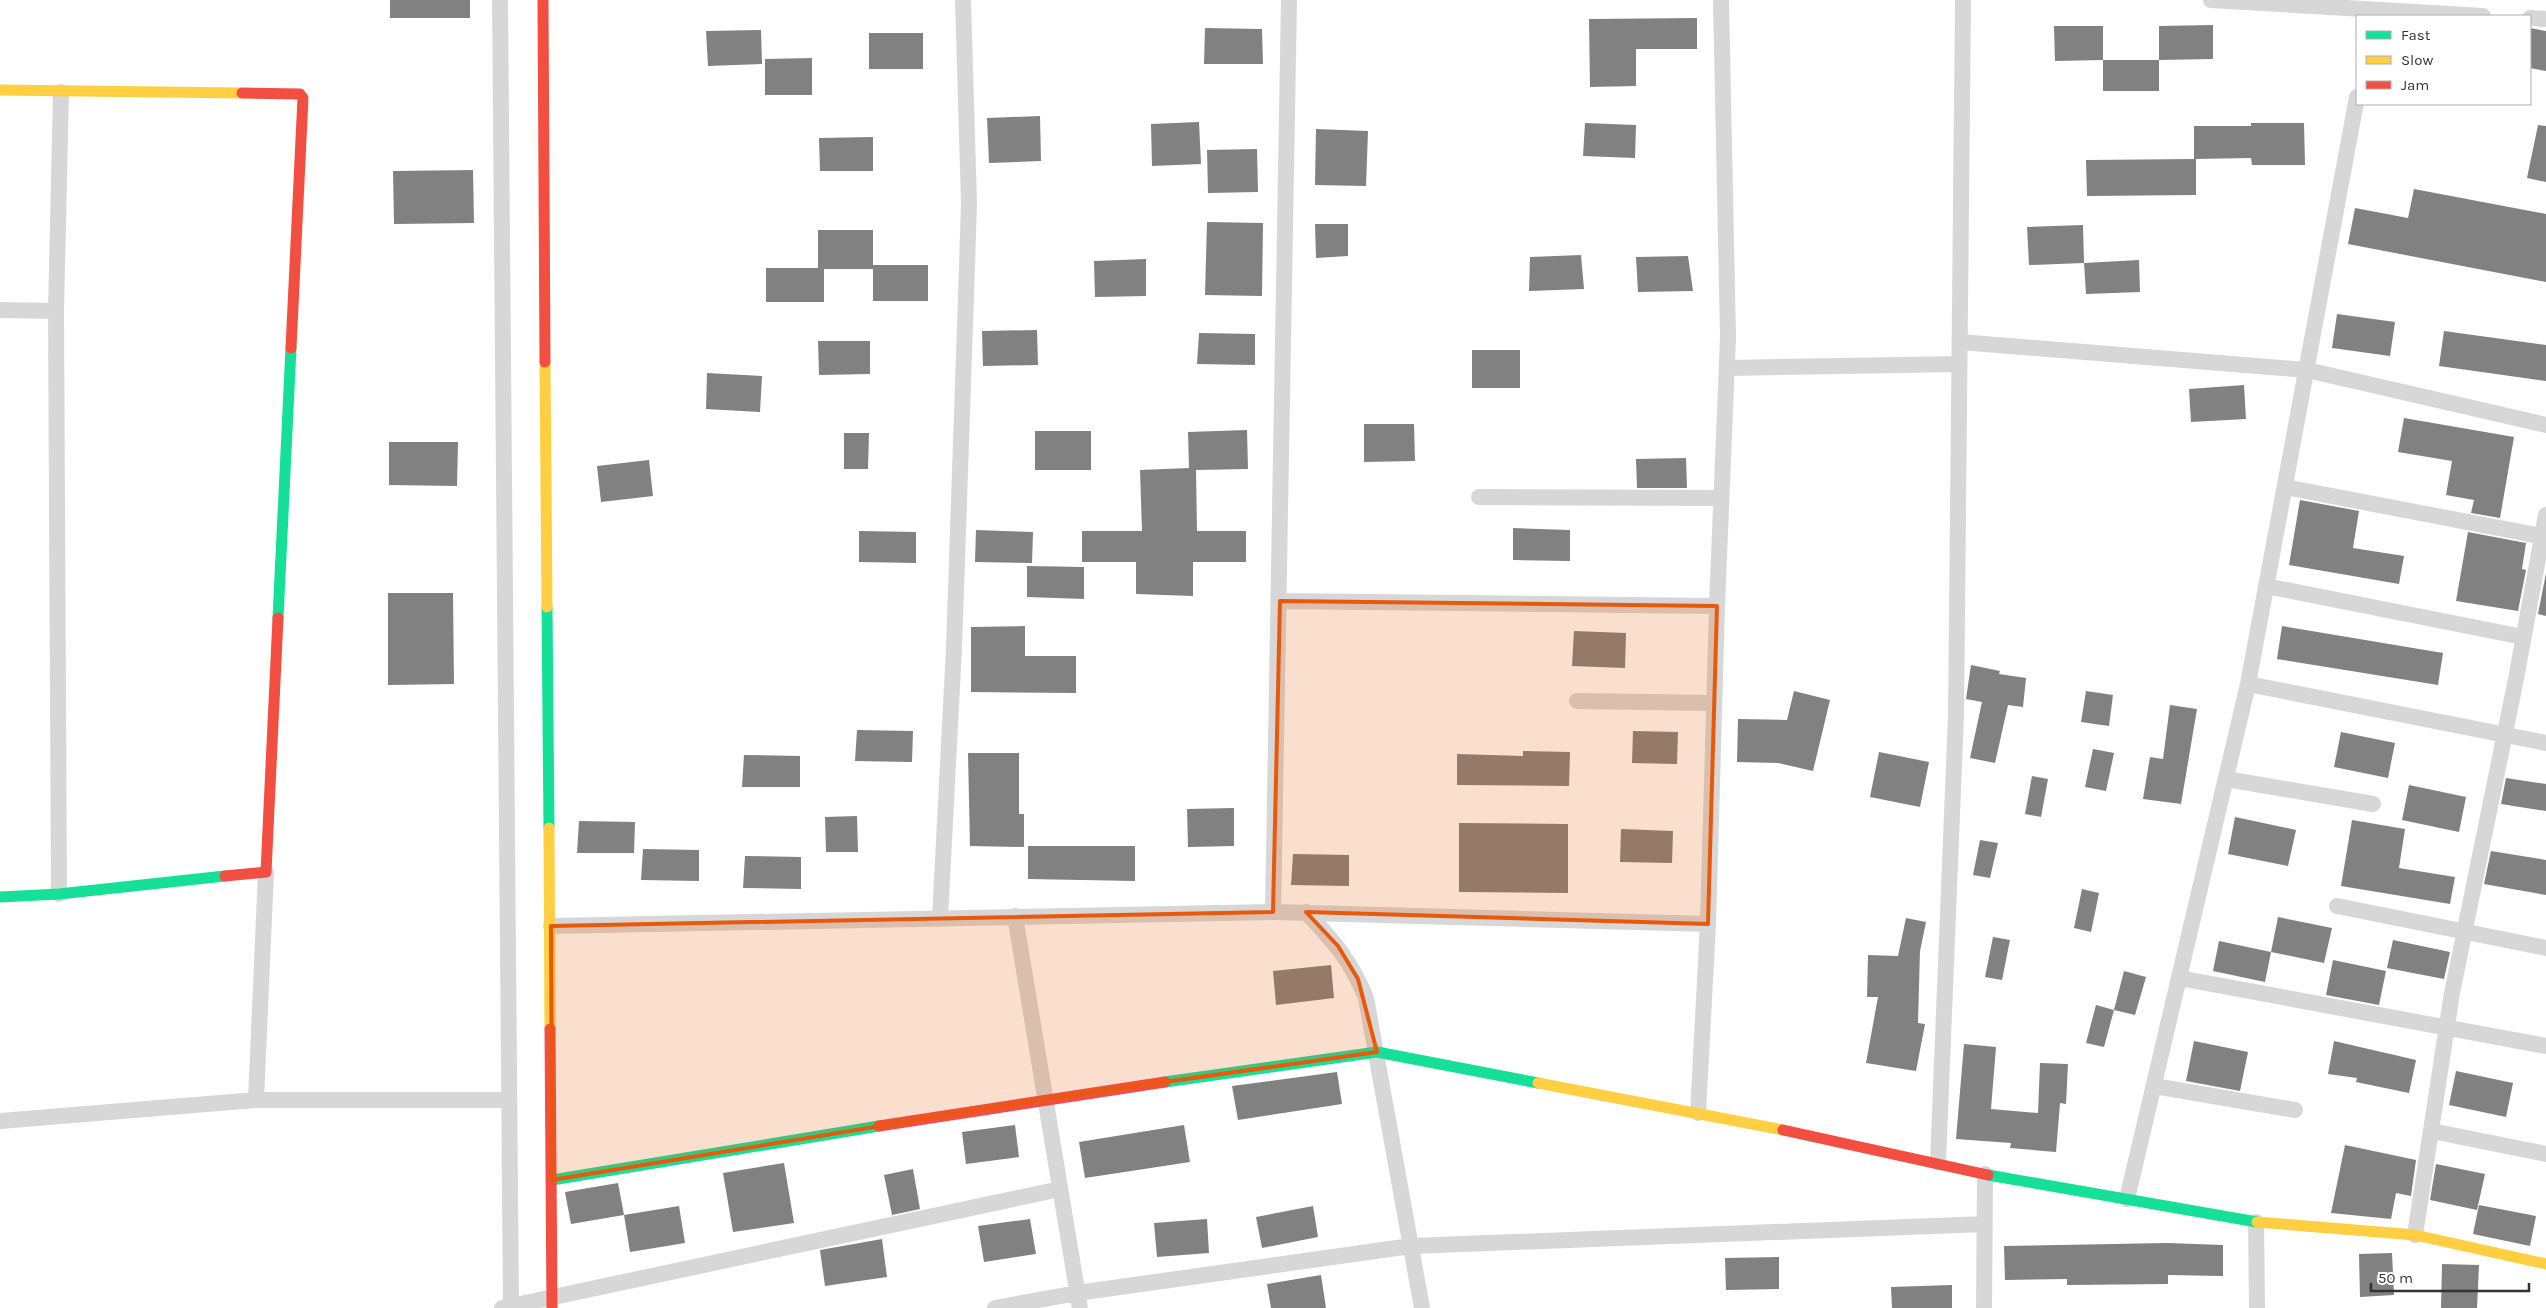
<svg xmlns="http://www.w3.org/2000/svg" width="2546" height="1308" font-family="Karla,sans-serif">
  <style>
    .building { fill: #818181 }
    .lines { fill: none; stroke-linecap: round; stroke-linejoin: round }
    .street { stroke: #d7d7d7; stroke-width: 16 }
    .fast { stroke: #16e098; stroke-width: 11 }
    .slow { stroke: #ffcf43; stroke-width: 11 }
    .jam { stroke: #f24e42; stroke-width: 11 }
    .marked { fill: #e8590c; fill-opacity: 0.2; stroke: #e8590c; stroke-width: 4; stroke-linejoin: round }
  </style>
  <rect width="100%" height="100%" fill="#fff"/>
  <path class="building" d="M390,0H470V18H390Z
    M1697,18V49H1636V86L1590,87L1589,19Z
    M2213,25V59L2159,60V26Z
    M2054,26H2103V60L2055,61Z
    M1205,28L1262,29L1263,64H1204Z
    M2530,28L2546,31V71L2530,68Z
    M761,30L762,64L708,66L706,31Z
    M869,33H923V69H869Z
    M812,58V95H765V59Z
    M2103,60H2159V91H2103Z
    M1040,116L1041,161L989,163L987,118Z
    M1199,122L1201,164L1152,166L1151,124Z
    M1585,123L1636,125L1635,158L1583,156Z
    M2251,123H2304L2305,165H2252L2251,158L2194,159V126H2251Z
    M2538,125L2546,126V182L2527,178Z
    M1316,129L1368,131L1366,186L1315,185Z
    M873,137V171H820L819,138Z
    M1257,149L1258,192L1208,193L1207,150Z
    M2196,159V195L2087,196L2086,160Z
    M473,170L474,223L394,224L393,171Z
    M2414,189L2546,214V282L2348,244L2355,208L2408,218Z
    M1207,222L1263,223L1262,296L1205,295Z
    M1315,224H1348V256L1316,258Z
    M2083,225L2084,263L2029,265L2027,227Z
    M818,230H873V265H928V301H873V269H824V302H766V268H818Z
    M1581,255L1584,289L1529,291L1530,257Z
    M1688,256L1693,291L1638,292L1636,257Z
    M1146,259V296L1095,297L1094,261Z
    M2139,260L2140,292L2086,294L2084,263Z
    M2337,314L2395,322L2390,356L2332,348Z
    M1037,330L1038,365L983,366L982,331Z
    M2444,331L2546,345V381L2439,366Z
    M1199,333L1255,334V365L1197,364Z
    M818,341H870V374L819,375Z
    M1472,350H1520V388H1472Z
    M707,373L762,376L760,412L706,409Z
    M2244,385L2246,419L2191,422L2189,389Z
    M2404,418L2514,437L2500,518L2471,513L2474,500L2446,495L2452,461L2398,452Z
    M1364,424H1414L1415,461L1364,462Z
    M1247,430L1248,469L1196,470L1197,531H1246V562H1193V596L1136,594V562H1082V531H1142L1140,470L1189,468L1188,432Z
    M1035,431H1091V470H1035Z
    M844,433H869L868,469H844Z
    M389,442H458L457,486L389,485Z
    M1686,458L1687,488H1637L1636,459Z
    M649,460L653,496L601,502L597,466Z
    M2300,500L2359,511L2353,548L2404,556L2399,584L2289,565Z
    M1513,528L1570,530V561L1513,560Z
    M976,530L1033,532L1032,563L975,562Z
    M859,531L916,532V563L859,562Z
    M2468,532L2526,543L2522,569L2526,570L2518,611L2456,601Z
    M1027,566L1084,567V599L1027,597Z
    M2546,573V616L2538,614Z
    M388,593H453L454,684L388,685Z
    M1025,626V656H1076V693L971,692V627Z
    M2282,626L2443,653L2438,685L2277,659Z
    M1574,631L1626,633L1625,668L1572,666Z
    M1971,665L2000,671L1999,674L2026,678L2023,707L2008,705L1995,763L1970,758L1982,702L1966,699Z
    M1794,691L1830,700L1813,771L1778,763L1737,762L1738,719L1787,720Z
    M2086,691L2113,695L2109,726L2081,722Z
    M2170,705L2197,709L2181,804L2143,799L2150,757L2163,759Z
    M857,730L913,731L912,762L855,761Z
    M1633,731L1678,732L1677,764L1632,763Z
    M2341,732L2395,743L2388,778L2334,767Z
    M2093,749L2114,753L2106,791L2085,787Z
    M1523,751L1570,752L1569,786L1457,785V754L1523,756Z
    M1879,752L1929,762L1920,807L1870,797Z
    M968,753H1019V814H1024V847L970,846Z
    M744,755L800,756V787H742Z
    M2032,776L2048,779L2041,817L2025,814Z
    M2506,778L2546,784V811L2501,804Z
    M2409,785L2466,797L2459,832L2402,820Z
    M1234,808V846L1188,847L1187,809Z
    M857,816L858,852H826L825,817Z
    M2235,817L2296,830L2288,866L2228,854Z
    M2352,820L2405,829L2399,868L2455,877L2450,904L2341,886Z
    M579,821L635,822L634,853H577Z
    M1459,823L1568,824V893L1459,892Z
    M1621,829L1673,831L1672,863L1620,862Z
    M1980,840L1998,843L1990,878L1973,875Z
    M1028,846H1135V881L1028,879Z
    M643,849L699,850V881L641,880Z
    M2491,851L2546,860V895L2484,884Z
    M1293,854L1349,855V886L1291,885Z
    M745,856L801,857V889L743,888Z
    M2082,889L2099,893L2091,932L2074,928Z
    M2278,917L2332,928L2324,963L2271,952Z
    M1906,918L1926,922L1920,951L1918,1023L1925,1024L1916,1071L1866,1063L1878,997H1867L1868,955L1898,956Z
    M1993,937L2010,940L2002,980L1985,977Z
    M2393,940L2450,952L2444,979L2387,968Z
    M2219,941L2271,952L2265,982L2213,971Z
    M2333,960L2386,971L2379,1005L2326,995Z
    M1331,965L1334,998L1276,1005L1273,971Z
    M2124,971L2146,977L2135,1015L2114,1010Z
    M2096,1005L2114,1010L2104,1047L2086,1043Z
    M2194,1041L2248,1052L2240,1091L2186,1081Z
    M2334,1041L2416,1060L2409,1093L2356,1082L2357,1078L2328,1074Z
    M1964,1044L1996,1047L1991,1109L2038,1113L2040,1063L2068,1064L2066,1104L2060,1103L2056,1152L2010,1148L2011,1143L1956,1139Z
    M2456,1071L2513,1083L2506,1117L2449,1105Z
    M1337,1072L1342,1104L1238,1120L1232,1086Z
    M1015,1125L1019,1157L966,1164L962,1132Z
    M1184,1125L1190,1162L1085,1178L1079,1142Z
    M2345,1145L2416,1160L2411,1196L2396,1193L2391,1219L2331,1213Z
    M784,1163L794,1223L733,1232L723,1173Z
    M2436,1164L2485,1174L2477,1210L2430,1200Z
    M913,1169L920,1209L892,1215L884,1175Z
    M618,1183L624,1215L571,1224L565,1192Z
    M2479,1205L2536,1216L2530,1246L2473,1234Z
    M679,1206L685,1243L630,1252L624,1215Z
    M1313,1206L1318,1237L1262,1248L1256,1217Z
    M1030,1219L1036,1254L984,1262L978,1226Z
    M1207,1219L1209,1253L1157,1257L1154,1223Z
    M882,1239L887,1277L825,1286L820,1250Z
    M2167,1243L2223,1245V1276L2168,1275V1284L2067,1285V1279L2005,1280L2004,1246Z
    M2392,1253L2394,1295L2360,1297L2359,1254Z
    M1779,1257V1289L1726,1290L1725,1258Z
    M2442,1264L2479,1265L2477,1308H2441Z
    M1321,1275L1326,1308H1271L1267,1284Z
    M1952,1285V1308H1892L1891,1287Z"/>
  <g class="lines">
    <path class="street" d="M500,0L511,1308
      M2211,0L2483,16
      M2530,18L2546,19
      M0,310L56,311
      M1960,342L2307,370L2546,425
      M1727,368L1959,364
      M2285,487L2546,537
      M1479,497L1720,498
      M2266,586L2523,637
      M1280,601L1717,606
      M2248,684L2546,743
      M1577,701L1713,703
      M2226,779L2373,804
      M59,894L56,311L61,92
      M2337,906L2546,948
      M1273,912L1289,0
      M1306,912C1334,942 1350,959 1366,998L1422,1308
      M1015,916L1080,1308
      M940,918L954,648L967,266L969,203L963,0
      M551,926L1273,912L1708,924
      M2179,978L2546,1046
      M2154,1086L2295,1110
      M256,1100L266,872
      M1698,1113L1708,924L1717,606L1728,337L1721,0
      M0,1121L256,1100H508
      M2432,1131L2546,1154
      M1938,1162L1956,715L1963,0
      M2127,1199L2248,684L2357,97
      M2256,1222L2257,1308
      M2415,1235L2452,993L2516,679L2546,515
      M502,1308L1060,1189
      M995,1308L1077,1293L1411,1246L1985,1224
      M1984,1308L1985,1174"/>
    <path class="fast" d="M547,607L549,828
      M278,618L291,348
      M0,897L59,894L225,876
      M1165,1082L1377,1052L1538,1083
      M1988,1175L2257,1222
      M552,1180L879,1126"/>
    <path class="slow" d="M0,90L242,93
      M545,362L547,607
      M549,828L550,1029
      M1538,1083L1783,1130
      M2257,1222L2415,1235L2546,1264"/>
    <path class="jam" d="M543,0L545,362
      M242,93L300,94L303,98L291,348
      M225,876L266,872L278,618
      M550,1029L552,1308
      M879,1126L1165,1082
      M1783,1130L1988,1175"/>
  </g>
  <path class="marked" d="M1280,601L1717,606L1708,924L1306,912L1338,946L1358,979L1377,1052L1045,1099L552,1180L551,926L1273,912Z"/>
  <rect x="2356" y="15" width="175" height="90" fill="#ffffff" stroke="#adadad"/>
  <rect x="2366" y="31" width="25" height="8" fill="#16e098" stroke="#adadad"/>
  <text x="2401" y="40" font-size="15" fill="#333333">Fast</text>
  <rect x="2366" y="56" width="25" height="8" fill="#ffcf43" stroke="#adadad"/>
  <text x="2401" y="65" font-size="15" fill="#333333">Slow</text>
  <rect x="2366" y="81" width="25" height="8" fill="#f24e42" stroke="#adadad"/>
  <text x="2401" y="90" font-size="15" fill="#333333">Jam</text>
  <path d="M2371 1283v8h158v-8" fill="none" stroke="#333333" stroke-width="2.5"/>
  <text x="2378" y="1283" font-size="15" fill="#333333" stroke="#ffffff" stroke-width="4" paint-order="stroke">50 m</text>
</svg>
